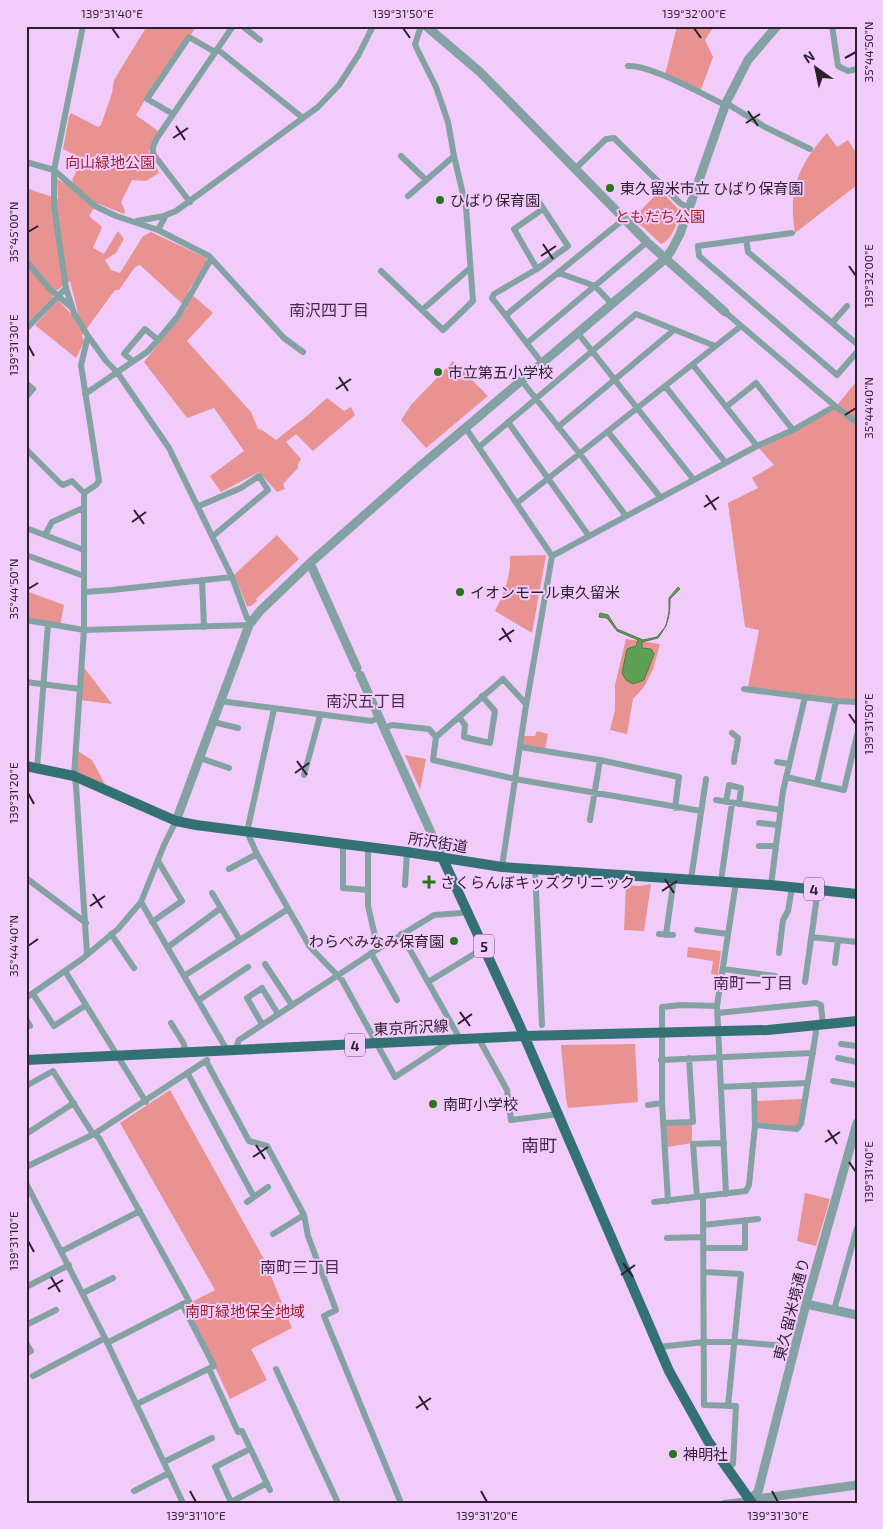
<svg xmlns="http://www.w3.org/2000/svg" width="883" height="1529" font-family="'Exo 2','Noto Sans JP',sans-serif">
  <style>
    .green { fill: #e89291 }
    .water { fill: #5f9f54; stroke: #507949 }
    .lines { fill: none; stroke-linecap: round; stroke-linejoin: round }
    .minor { stroke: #84a2a3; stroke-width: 6 }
    .tertiary { stroke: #84a2a3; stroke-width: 9 }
    .primary { stroke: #347175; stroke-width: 10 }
    .ticks { fill: none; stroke: #2d1f30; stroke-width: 2 }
    .poi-dot { fill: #29741a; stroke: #f1cbf9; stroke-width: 2 }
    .labels { text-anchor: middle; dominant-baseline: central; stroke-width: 4; stroke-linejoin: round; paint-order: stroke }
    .shield { fill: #f1cbf9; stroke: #68536c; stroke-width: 1 }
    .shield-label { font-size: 14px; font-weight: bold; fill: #2d1f30 }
    .park-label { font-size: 15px; fill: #9c2330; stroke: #f1cbf9 }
    .poi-label { font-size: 15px; fill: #2d1f30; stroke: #f1cbf9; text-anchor: start }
    .street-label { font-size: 15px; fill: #2d1f30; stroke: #f1cbf9 }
    .neighbourhood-label { font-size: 16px; fill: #492a4f; stroke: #f1cbf9 }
    .quarter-label { font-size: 18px; fill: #492a4f; stroke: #f1cbf9 }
    .neatline { fill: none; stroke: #2d1f30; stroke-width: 2 }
    .ticks-label { font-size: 12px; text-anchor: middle; fill: #2d1f30 }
  </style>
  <rect width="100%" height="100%" fill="#f1cbf9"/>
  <path class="green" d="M147,26H197L151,90L136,115L158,131L149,151L159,173L146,181L132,180L121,202L125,211L124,214L97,203L89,216L102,227L93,248L104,254L118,231L124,239L116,253L105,260L111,270L120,273L143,236L151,232L206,258L207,262L188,291L213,313L187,341L251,412L258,429L262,430L276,440L308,415L327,398L344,411L351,407L355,415L313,451L296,434L286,442L301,459L298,464V468L283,484L285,489L277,492L259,472L221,492L210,476L244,451L214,408L187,418L144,362L187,308L140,265L135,267L119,290H115L82,335L84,342L76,358L35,325L58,300L73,316L78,313L70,281L56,291L36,271L53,295V297L26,326V188L58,199L57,179L71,187L73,182L72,180L83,159L63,149L69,117L71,113L98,127L101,125L112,93L114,80Z
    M677,26H714L705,40L713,57L700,92L665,75Z
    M827,133L837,147L848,140L857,154V185L795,233C788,189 798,166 827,133Z
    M660,190L680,211C679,221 671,241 661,244L642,226L630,222Z
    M453,361L488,396L426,448L401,420L411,405Z
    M857,381V421L837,405Z
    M835,406L857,426V700L830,699L748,687L759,630L745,627L728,503L758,488L752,478L774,465L757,446Z
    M277,535L299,559L256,599L257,601L251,606H247L234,575Z
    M546,555L532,633L495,611C504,593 511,577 510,556Z
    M29,592L64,605L60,626L26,620Z
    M626,639L660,644L653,669L644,687L633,699L627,734L610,730L615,710V685Z
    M82,665L112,704L80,700Z
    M537,731L548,734L545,749L522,745L524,736H535Z
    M76,750L92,760L109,792L74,776Z
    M405,755L426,759L420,790Z
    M651,884L644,931L624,930L626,885L640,886Z
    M688,947L721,951L718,975L711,974L713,961L687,957Z
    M635,1044L638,1102L568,1108L566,1099L561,1045Z
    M170,1090L265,1261L292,1328L251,1349L267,1380L230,1399L186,1305L215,1290L120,1123Z
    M803,1099L800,1123L796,1127L758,1122L757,1101Z
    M692,1124V1143L667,1147L665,1125Z
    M805,1193L830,1199L816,1246L797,1241Z"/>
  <path class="water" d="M678,587L680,589L670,599C670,616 668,625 658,638L642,642V648L651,649L654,654L644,680L633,684L626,680L622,673L627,649L636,646L638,640L617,631L607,618L599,617L600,613L608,615L617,629L643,640L657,637L666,626L669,612V598Z"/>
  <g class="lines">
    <path class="minor" d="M83,26L54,170V206L66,288L74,313L88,336L106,361L117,372L169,448L232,577L247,618L251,621
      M242,26L260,40
      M832,26L838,66L848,71L857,69
      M217,49L303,118
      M628,66C649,64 704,95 725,105
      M726,103L765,127L810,149
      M173,114L147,99L189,37L215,52
      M401,156L426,180
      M26,162L54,170L95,206L116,216L158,230L209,256L284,338L303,352
      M575,169L606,139L614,138L680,203L689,209
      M408,196L454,156
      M535,196L568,246L537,269L494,294L492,298L542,363
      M190,202L154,155C151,149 154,144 157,138L233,26
      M137,221L164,216L176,211L318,107L339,85L359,54L373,26
      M158,230L166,215
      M792,233L698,246L699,256L837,375L857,352
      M746,239L748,252L857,344
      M26,261L49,288L72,308
      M537,269L514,229L543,209
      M381,271L443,330L473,301L466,207L454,156L448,122L436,87L417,49L415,44L421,26
      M559,273L595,286L611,303
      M422,310L469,269
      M725,312L835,406L857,423
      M506,315L624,219
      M832,323L847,306
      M26,329L66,288
      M577,332L694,480
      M527,343L647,242
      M133,361L124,354L145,329L158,340
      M693,365L757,446
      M521,380L580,454L626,516
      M26,383L33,389L26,397
      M665,386L726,463
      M85,394L147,352L158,340L178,316L211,259
      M726,407L756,383L793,430
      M508,422L589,536
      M465,427L552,556L525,712L502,867
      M558,427L674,330
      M608,432L661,498
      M479,447L636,314L715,346
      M26,449L60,483L63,485L72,481L84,493
      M517,503L741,326
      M199,506L241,488L259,476L268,490L213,536
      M26,528L84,550
      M45,535L52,522L83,508
      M26,555L84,576
      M552,556L757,446L793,430L835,406
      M202,580L204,627
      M85,592L112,590L232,577
      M26,620L84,630L249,625
      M26,682L80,689
      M744,689L836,701L857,702
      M220,701L371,721L379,718
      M526,704L503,679L436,737L433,760L515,779L701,811
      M274,709L247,832L257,854L310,947L342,980L395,1077L450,1041
      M459,717L465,725L464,737L490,743L495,711L482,696
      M213,722L238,728
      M384,728L392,725L429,729L436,737
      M732,733L738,738L736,751
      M520,747L600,760L679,777L675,808
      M200,758L229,768
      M734,762L735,753
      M777,762L789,764
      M37,769L48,624
      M304,775L320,716
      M786,777L844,790L857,735
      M817,784L836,701
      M716,800L781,810
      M726,802L729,785L741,788L739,804
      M590,820L600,760
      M759,823L778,825
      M343,844V888L368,890
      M759,846H776
      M368,847V906L378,949
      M229,869L257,854
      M535,869L542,1025
      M26,878L86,923
      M691,879L706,779
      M721,881L732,803
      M405,885L407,852
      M771,885L783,791L805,697
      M212,893L240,940
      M141,902L227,1050
      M152,922L182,901L158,861
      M697,930L728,934
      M111,934L134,968
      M401,934L460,1039
      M659,934L673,935
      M666,935L674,878
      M811,937L857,942
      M168,947L221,908
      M371,953L397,1000
      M779,953L783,920L788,911L792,887
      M87,954L76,785L74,776L84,630V493L96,485L99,481L81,365L88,336
      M835,963L838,940
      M265,964L292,1005
      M723,969L775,976
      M65,971L146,1102
      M184,976L288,909
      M428,982L484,948
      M805,982L818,889
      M33,994L54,1026L86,1005
      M26,998L82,959L118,929L141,902L164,845L176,821
      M199,1000L248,967
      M718,1013L816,1003L821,1005L823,1025
      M26,1019L30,1026
      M171,1023L184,1044L185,1052
      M262,1024L247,998L262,988L278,1014
      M479,1039L507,1090L511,1120L559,1114
      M841,1044L857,1046
      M235,1050L239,1040L378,949L434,915L461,913L467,910
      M838,1058L857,1062
      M661,1060L813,1053
      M206,1061L249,1141L267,1146L304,1215L308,1236L336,1310L324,1316L401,1503
      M188,1074L254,1197
      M833,1081L857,1085
      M754,1085L755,1125
      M26,1086L53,1071L91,1131L99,1138L189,1301L107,1343
      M721,1087L808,1083
      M648,1105L662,1103
      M663,1123L693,1122L689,1058
      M26,1134L74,1103
      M26,1167L94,1134L207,1060
      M26,1183L105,1338L183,1503
      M726,1194L717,1006L736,882
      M703,1196L704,1405L736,1406L733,1464L727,1469
      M697,1197L693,1144L724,1143
      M668,1201L662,1103V1007L682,1005L717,1006
      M247,1202L268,1187
      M654,1202L746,1191L749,1185L755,1125L797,1129L801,1124L816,1032L815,1026
      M703,1225L758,1219
      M273,1234L304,1215
      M667,1238L703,1237
      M704,1248H745V1220
      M62,1251L140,1211
      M704,1272L741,1274L728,1406
      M26,1287L69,1265
      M83,1293L113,1278
      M834,1310L857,1228
      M26,1325L56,1310
      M26,1343L31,1351L26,1354
      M659,1347L704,1342H739L796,1347
      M209,1369L238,1432L242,1431L270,1490
      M276,1369L338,1503
      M33,1376L105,1338
      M137,1404L214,1366L182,1304
      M250,1449L215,1467L231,1502L267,1483
      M164,1462L212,1438
      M134,1491L169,1473
      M724,1503L750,1500"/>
    <path class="tertiary" d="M426,26L480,72L647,242L725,312
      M310,563L357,668
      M360,675L442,857
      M176,821L249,625L260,611L310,563L418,468L665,259L671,251L680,234L726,103L748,60L777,26
      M806,1304L857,1315
      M750,1500L758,1492L806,1304L857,1123
      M750,1500L857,1485"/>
    <path class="primary" d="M26,766L74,776L176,821L196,825L407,852L502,867L771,885L857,894
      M442,857L519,1024L669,1371L708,1441L752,1503
      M26,1060L524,1036L768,1030L857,1021"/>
  </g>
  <path class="ticks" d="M112,28L119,38M403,28L410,38M694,28L701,38M845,58L856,52M748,111L758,126M746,123L760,114M176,126L185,140M173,138L188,128M28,232L38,226M543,244L553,259M541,256L556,246M849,266L856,276M28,345L34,356M339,377L348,391M336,389L351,379M845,415L856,408M706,495L716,510M704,507L719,497M134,510L144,524M132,522L146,512M28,589L38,583M502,628L511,642M499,640L514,630M849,714L856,724M297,761L307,775M295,773L309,763M28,793L34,804M665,879L674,893M662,891L677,881M93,894L102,908M90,906L105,896M28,946L38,939M460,1012L470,1026M458,1024L472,1014M828,1130L837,1144M825,1142L840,1132M256,1145L265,1159M253,1157L268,1147M849,1162L856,1172M28,1241L34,1252M623,1263L633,1277M621,1275L635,1265M51,1277L60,1292M48,1289L63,1280M419,1396L428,1410M416,1408L431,1398M190,1491L196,1502M481,1491L487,1502M772,1491L778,1502"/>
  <g class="poi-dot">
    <circle cx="610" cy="188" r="5"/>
    <circle cx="440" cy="200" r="5"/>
    <circle cx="438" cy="372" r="5"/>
    <circle cx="460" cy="592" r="5"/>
    <path d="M426.5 874.5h5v5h5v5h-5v5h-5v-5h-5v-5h5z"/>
    <circle cx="454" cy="941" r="5"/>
    <circle cx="433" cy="1104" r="5"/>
    <circle cx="673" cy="1454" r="5"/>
  </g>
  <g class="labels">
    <g class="shield">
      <rect x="804" y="877.5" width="20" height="23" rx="4"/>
      <rect x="474" y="934.5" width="20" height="23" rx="4"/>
      <rect x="345" y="1033.5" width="20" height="23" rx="4"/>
    </g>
    <g class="shield-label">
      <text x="814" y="889">4</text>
      <text x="484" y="946">5</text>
      <text x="355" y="1045">4</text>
    </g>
    <g class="park-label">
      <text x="110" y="162">向山緑地公園</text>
      <text x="660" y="216">ともだち公園</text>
      <text x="245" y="1311">南町緑地保全地域</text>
    </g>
    <g class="poi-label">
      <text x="620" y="188">東久留米市立 ひばり保育園</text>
      <text x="450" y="200">ひばり保育園</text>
      <text x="448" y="372">市立第五小学校</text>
      <text x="470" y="592">イオンモール東久留米</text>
      <text x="440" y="882">さくらんぼキッズクリニック</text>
      <text x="444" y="941" text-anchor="end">わらべみなみ保育園</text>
      <text x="443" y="1104">南町小学校</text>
      <text x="683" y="1454">神明社</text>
    </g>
    <g class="street-label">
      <text transform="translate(438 842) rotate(9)">所沢街道</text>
      <text transform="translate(411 1027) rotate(-3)">東京所沢線</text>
      <text transform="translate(791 1309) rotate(-76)">東久留米境通り</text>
    </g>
    <g class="neighbourhood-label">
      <text x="329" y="309">南沢四丁目</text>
      <text x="366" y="700">南沢五丁目</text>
      <text x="753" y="982">南町一丁目</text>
      <text x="300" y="1266">南町三丁目</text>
    </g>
    <g class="quarter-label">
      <text x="539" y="1145">南町</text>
    </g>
  </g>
  <rect width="883" height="1529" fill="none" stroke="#f1cbf9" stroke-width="55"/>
  <g transform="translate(816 68) rotate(327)" stroke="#f1cbf9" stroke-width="4" paint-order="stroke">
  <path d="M0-4L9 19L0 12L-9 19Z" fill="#2d1f30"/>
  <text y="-8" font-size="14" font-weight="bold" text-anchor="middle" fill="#2d1f30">N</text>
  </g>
  <rect x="28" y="28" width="828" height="1474" class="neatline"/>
  <g class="ticks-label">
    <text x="112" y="18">139°31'40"E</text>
    <text x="403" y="18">139°31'50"E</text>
    <text x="694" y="18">139°32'00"E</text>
    <text transform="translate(869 52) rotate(-90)" y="4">35°44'50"N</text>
    <text transform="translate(14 232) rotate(-90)" y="4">35°45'00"N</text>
    <text transform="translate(869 276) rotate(-90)" y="4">139°32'00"E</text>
    <text transform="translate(14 345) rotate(-90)" y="4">139°31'30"E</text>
    <text transform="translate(869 408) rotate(-90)" y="4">35°44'40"N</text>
    <text transform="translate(14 589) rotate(-90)" y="4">35°44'50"N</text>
    <text transform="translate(869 724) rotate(-90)" y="4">139°31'50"E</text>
    <text transform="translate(14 793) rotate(-90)" y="4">139°31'20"E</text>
    <text transform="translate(14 946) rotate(-90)" y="4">35°44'40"N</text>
    <text transform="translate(869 1172) rotate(-90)" y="4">139°31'40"E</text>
    <text transform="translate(14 1241) rotate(-90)" y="4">139°31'10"E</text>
    <text x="196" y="1520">139°31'10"E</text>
    <text x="487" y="1520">139°31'20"E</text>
    <text x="778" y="1520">139°31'30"E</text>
  </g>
</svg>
